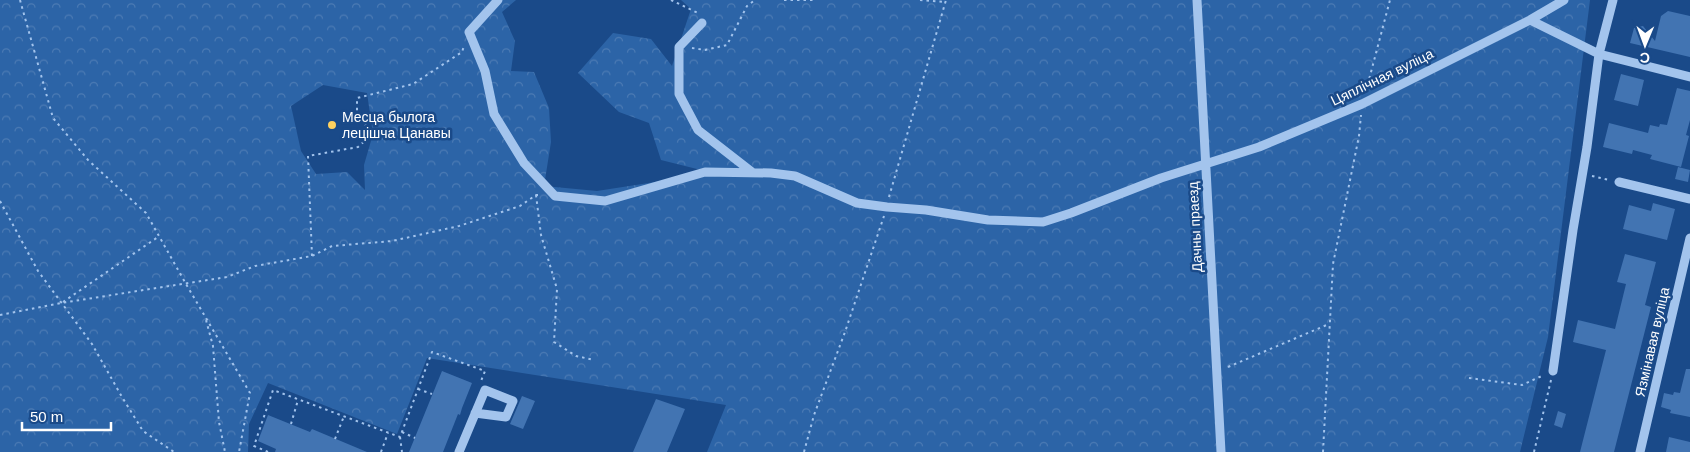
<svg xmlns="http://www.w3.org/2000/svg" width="1690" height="452" font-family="Helvetica,sans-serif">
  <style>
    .forest { fill: url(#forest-crowns); fill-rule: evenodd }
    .building { fill: #4274b2 }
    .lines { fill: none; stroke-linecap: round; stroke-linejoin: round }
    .path { stroke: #a3c4ed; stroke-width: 2; stroke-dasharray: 2.5 4; stroke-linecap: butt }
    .minor { stroke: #a3c4ed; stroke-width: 9 }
    .poi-dot { fill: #ffd15f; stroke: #1a4a89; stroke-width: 2 }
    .labels { text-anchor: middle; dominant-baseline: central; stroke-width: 5; stroke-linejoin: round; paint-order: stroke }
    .street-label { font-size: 14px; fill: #fff; stroke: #1a4a89 }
    .poi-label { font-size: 14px; fill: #fff; stroke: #1a4a89; text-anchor: start }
  </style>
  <defs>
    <pattern id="forest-crowns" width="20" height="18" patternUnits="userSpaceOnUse" patternTransform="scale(1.25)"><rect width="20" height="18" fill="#2c64a7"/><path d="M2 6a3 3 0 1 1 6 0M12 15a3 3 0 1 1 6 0" fill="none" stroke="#4c7bb4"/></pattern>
  </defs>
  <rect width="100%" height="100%" fill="#1a4a89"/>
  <path class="forest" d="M0,0H516L502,12L515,41L511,71L534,72L549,108L551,142L544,186L597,191L713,173L661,160L649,123L619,112L578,73L613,33L651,39L672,66L691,9L681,0H1590L1548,337L1520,452H707L726,405L427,358L397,434L268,383L249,424L248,452H0ZM323,85L367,93L373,134L364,165L365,190L347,172L316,174L301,151L291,106Z"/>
  <path class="building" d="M1668,11L1690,16V57L1630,43L1634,28L1643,26L1655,41L1661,16Z
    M1621,74L1644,80L1638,106L1614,100Z
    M1677,88L1690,91V120L1686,135L1689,136L1681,167L1650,159L1652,155L1633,150L1632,154L1603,147L1609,123L1648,133L1650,125L1659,127L1660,124L1667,125Z
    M1678,167L1690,170L1688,182L1675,179Z
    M1653,203L1675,209L1667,240L1623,229L1629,205L1651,211Z
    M1625,254L1656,262L1645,305L1651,307L1614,452H1580L1606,350L1573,342L1578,320L1615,329L1626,284L1617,282Z
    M1686,369H1690V417L1670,413L1671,410L1661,407L1664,393L1673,395L1674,392L1680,393Z
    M442,371L472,383L462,408L460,415L458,414L443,452H409Z
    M522,396L535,401L523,429L510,424Z
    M656,399L685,409L667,452H633Z
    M1558,411L1566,414L1562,428L1554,425Z
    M268,415L310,432L312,429L367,452H275L276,449L258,441Z
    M1669,437L1690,442V452H1666Z"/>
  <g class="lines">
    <path class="path" d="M20,0L53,118L88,160L146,213L186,284L250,393L239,452
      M671,0L698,13
      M784,0H813
      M920,0L946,2
      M692,48L705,50L727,45L747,6L755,0
      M1366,91L1390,0
      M1592,176L1609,180
      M1195,192L1197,211
      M536,195L541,235L557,289L554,342L576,356L594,360
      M889,197L946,0
      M0,201L38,271L92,344L122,397L143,431L174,452
      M312,256L308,156L358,147L367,139V127L357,113V98L413,84L462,52L464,46
      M63,302L158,237
      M0,315L61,303L227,277L255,266L312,256L332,246L392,241L459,226L520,206L536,195H541
      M206,320L213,346L219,422L225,452
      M1228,367L1329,324
      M1469,378L1522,385L1544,375
      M418,389L432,394
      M291,424L298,400
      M402,432L415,438
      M400,437L402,452
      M335,439L344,416
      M268,452L254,446L273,390L400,437L432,352L485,371L481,381
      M381,452L388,433
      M804,452L814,415L845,332L884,216
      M1323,452L1333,264L1359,136L1361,115
      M1534,452L1551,380"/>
    <path class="minor" d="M498,0L469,32L485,71L494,114L524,163L555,196L605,201L705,172L771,173L795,176L857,203L887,207L926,210L988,220L1043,222L1071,213L1161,178L1259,147L1362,104L1530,20L1564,0
      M1197,0L1221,452
      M1530,20L1599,54L1690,77
      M702,23L679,47V94L698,130L752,172
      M1619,182L1690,199
      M1553,371L1573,230L1587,147L1599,54L1613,0
      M459,452L485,390L513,401L506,417L475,413
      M1640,452L1690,238"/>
  </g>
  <circle class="poi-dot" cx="332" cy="125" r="5"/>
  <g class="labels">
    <g class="street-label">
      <text transform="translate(1382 77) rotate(-26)">Цяплічная вуліца</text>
      <text transform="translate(1195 227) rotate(-93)">Дачны праезд</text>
      <text transform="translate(1652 342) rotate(-77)">Язмінавая вуліца</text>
    </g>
    <g class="poi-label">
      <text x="342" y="117">Месца былога<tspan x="342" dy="16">лецішча Цанавы</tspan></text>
    </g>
  </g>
  <g transform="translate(1645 45) rotate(181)" stroke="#1a4a89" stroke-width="4" paint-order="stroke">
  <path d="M0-4L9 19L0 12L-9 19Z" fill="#ffffff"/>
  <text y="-8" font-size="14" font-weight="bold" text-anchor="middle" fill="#ffffff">С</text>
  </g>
  <path d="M22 422v8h89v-8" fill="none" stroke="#ffffff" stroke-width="2.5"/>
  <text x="30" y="422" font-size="15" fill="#ffffff" stroke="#1a4a89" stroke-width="4" paint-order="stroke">50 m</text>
</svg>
